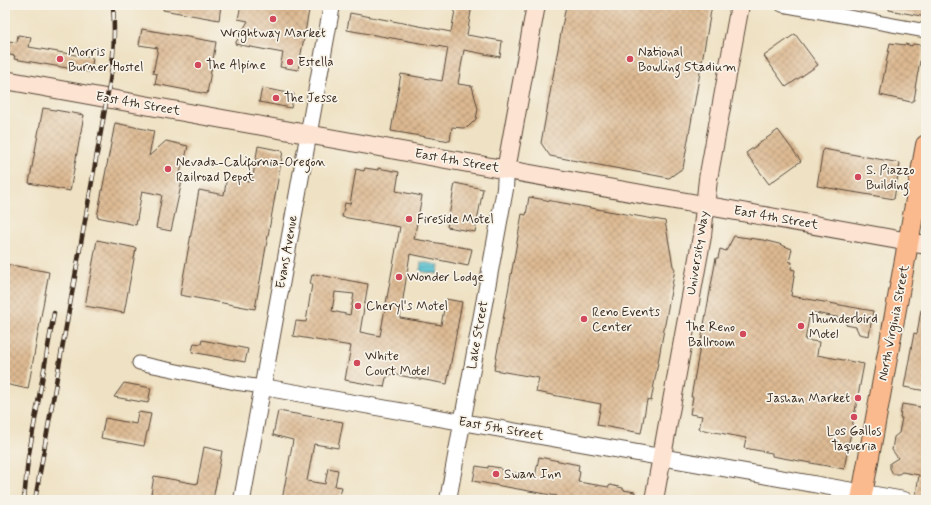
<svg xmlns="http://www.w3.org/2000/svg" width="931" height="505" font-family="Mynerve,sans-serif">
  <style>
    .water { fill: url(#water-rules); stroke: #497678 }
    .building { fill: url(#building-cross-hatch); fill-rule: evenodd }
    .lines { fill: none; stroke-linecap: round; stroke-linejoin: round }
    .minor-casing { stroke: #564637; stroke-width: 15 }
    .tertiary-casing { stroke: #564637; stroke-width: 18 }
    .secondary-casing { stroke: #564637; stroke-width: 20 }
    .primary-casing { stroke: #564637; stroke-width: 22 }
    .minor { stroke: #fff; stroke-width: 13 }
    .tertiary { stroke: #fff; stroke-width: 16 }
    .secondary { stroke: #fde3d1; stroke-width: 18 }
    .primary { stroke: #fbba8d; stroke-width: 20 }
    .rail-casing { stroke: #3b2a1e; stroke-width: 4.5 }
    .rail { stroke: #f7f3e8; stroke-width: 3; stroke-dasharray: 9; stroke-linecap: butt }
    .poi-dot { fill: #d1495b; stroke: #f7f3e8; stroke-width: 1.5 }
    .labels { text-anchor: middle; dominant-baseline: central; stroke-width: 3.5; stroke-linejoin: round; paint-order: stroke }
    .poi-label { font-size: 13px; fill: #3b2a1e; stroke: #f7f3e8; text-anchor: start }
    .street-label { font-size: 13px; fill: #3b2a1e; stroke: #f7f3e8 }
  </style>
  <defs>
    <pattern id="water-rules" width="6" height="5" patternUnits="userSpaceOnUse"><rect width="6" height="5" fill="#57c2d2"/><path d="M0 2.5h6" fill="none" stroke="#499eaa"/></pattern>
    <pattern id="building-cross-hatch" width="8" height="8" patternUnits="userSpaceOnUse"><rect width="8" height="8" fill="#ddb992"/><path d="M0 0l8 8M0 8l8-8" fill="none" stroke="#b49777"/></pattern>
  </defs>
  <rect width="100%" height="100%" fill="#f7f3e8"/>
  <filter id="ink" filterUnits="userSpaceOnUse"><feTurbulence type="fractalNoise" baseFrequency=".025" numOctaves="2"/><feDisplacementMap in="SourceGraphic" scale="8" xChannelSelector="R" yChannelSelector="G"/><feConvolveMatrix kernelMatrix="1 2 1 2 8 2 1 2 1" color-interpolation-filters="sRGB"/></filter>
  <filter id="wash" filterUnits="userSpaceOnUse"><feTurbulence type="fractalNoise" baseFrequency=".012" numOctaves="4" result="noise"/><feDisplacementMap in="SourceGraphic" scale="16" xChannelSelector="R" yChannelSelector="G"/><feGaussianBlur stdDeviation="0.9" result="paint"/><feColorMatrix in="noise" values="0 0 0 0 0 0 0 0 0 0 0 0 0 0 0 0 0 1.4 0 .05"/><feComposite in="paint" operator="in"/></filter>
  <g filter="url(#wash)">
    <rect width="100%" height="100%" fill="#efe2c4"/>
    <path class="water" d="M421,262L439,265L438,274L420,271Z"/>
    <g id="blocks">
      <path class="building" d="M164,5H221L219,20L163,10Z
        M241,5H310L298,70L280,67L283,53L235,44L248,21L238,19Z
        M456,5H472L467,35L502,41L500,57L464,50L458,84L472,86L478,109L476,119L468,127L463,128L452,127L450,141L391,131L401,74L442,81L448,48L347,30L350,13L451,32Z
        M566,5H712L683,168L669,178L550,156L541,143Z
        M889,5H926V17L889,10Z
        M142,29L216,42L207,94L155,84L157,74L153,73L158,48L139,45Z
        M795,34L818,65L786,87L764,56Z
        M18,35L31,37L29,47L93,58L91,72L14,59L15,56L5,54L7,41L17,42Z
        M890,43L905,45V44L912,46L913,44L920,45L923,49L921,61H920L915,88H916L914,100L911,102L880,95Z
        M262,88L294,94L291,108L259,102Z
        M43,108L84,115L70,191L29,183Z
        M115,123L154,131L149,156L166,141L188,146L184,163H182L179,180L182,181L171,231L156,228L162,195L142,191L136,225L97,217Z
        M778,130L801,161L769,184L746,153Z
        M258,146L283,151L255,309L180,295L199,190L224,195L227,177L252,182Z
        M823,149L900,163L894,199L817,186Z
        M365,168L378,170V168L399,172L396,191L422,196L414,239L472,249L468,266L410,254L400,318L441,325L446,299L462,302L447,384L392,374L386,378L384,387L345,380L351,346L293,336L296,321L306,322L312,284H310L312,275L314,276V274L368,284L360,332L380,336L400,227L342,217L345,203L350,204L356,169L364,171ZM335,292L354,294L350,315L332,311Z
        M455,183L483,189L475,232L447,227Z
        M529,197L665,221L673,266L675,269L651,401L647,400L641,433L597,425L601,404L536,392L539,378L494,370L522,214L526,215Z
        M734,236L763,240L779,244L792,249L789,262H792L791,269L795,270L791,296L873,311L869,336L859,334L856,327L846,325L847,319L810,312L805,340L819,342L817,355L864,364L844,469L772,456V453L744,448L746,438L699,429L702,416L690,414L693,397H691L716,258H718L720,249L726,251Z
        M97,240L136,248L124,313L85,306Z
        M5,264L49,272L28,389L5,384Z
        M921,310H926V391L904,387L914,333L917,334Z
        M202,340L248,349L245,362L192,352L194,343L201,344Z
        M124,383L151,388L148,403L114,397Z
        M902,404L926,408V500H915L919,475L902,472L899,474H893L890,468V463L898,458L892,450L894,437L899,433L902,418H900Z
        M278,411L343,422L338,448L314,444L307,481L325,484L328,468L338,470L335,486L342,487L339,500H282L293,440L273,435Z
        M138,412L151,414L144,446L101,438L105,418L136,424Z
        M204,447L222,451L213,500H150L154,476L197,484Z
        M539,457L579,465L578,471L580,472L578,482L609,487L610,485L623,488V490L635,492L633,500H557V496L473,481L476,466L488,468V466L501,468V470L535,477Z"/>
    </g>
  </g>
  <g filter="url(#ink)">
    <use href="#blocks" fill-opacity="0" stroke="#564637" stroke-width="1"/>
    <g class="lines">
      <g class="minor-casing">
        <path id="minor" d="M782,5L926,31
          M139,363L235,383L263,387"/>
      </g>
      <g class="tertiary-casing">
        <path id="tertiary" d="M263,387L904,500
          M242,500L332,5
          M448,500L505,189L506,170"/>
      </g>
      <g class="secondary-casing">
        <path id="secondary" d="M5,80L926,245
          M506,170L536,5
          M654,500L702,236L708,179L740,5"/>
      </g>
      <g class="primary-casing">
        <path id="primary" d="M861,500L926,145"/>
      </g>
      <use href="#minor" class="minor"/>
      <use href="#tertiary" class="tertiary"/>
      <use href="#secondary" class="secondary"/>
      <use href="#primary" class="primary"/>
      <g class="rail-casing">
        <path id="rail" d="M24,500L28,459L54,313
          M35,500L110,81C114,55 115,31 113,5"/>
      </g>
      <use href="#rail" class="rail"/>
    </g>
  </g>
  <g class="poi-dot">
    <circle cx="273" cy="19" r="4"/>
    <circle cx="60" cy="59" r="4"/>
    <circle cx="630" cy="59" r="4"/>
    <circle cx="290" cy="62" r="4"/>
    <circle cx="198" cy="65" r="4"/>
    <circle cx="276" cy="98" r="4"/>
    <circle cx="168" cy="169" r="4"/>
    <circle cx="858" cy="177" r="4"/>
    <circle cx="409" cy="219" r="4"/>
    <circle cx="399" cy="277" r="4"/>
    <circle cx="358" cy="306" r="4"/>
    <circle cx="584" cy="319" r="4"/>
    <circle cx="801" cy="326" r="4"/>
    <circle cx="743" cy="334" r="4"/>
    <circle cx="357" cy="363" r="4"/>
    <circle cx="858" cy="398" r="4"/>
    <circle cx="854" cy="417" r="4"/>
    <circle cx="496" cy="474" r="4"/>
  </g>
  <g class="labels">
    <g class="poi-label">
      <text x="273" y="33" text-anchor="middle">Wrightway Market</text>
      <text x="68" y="52">Morris<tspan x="68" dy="15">Burner Hostel</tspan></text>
      <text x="638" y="52">National<tspan x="638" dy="15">Bowling Stadium</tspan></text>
      <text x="298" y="62">Estella</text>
      <text x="206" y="65">The Alpine</text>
      <text x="284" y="98">The Jesse</text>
      <text x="176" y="162">Nevada-California-Oregon<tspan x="176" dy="15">Railroad Depot</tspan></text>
      <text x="866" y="170">S. Piazzo<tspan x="866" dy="15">Building</tspan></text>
      <text x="417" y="219">Fireside Motel</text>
      <text x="407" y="277">Wonder Lodge</text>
      <text x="366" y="306">Cheryl's Motel</text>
      <text x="592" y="312">Reno Events<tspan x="592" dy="15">Center</tspan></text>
      <text x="809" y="319">Thunderbird<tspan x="809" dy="15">Motel</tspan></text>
      <text x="735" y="327" text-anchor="end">The Reno<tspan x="735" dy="15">Ballroom</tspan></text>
      <text x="365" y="356">White<tspan x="365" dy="15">Court Motel</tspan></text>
      <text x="850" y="398" text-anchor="end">Jashan Market</text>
      <text x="854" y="431" text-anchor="middle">Los Gallos<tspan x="854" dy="15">Taqueria</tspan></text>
      <text x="504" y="474">Swan Inn</text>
    </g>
    <g class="street-label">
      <text transform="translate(138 104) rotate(10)">East 4th Street</text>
      <text transform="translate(457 161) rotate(10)">East 4th Street</text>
      <text transform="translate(776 218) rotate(10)">East 4th Street</text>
      <text transform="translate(287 252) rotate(-80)">Evans Avenue</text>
      <text transform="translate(698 253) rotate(-81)">University Way</text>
      <text transform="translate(894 323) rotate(-79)">North Virginia Street</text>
      <text transform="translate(478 335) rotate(-80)">Lake Street</text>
      <text transform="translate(501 429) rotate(10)">East 5th Street</text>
    </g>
  </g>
  <rect width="931" height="505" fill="none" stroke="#f7f3e8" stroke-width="20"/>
</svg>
